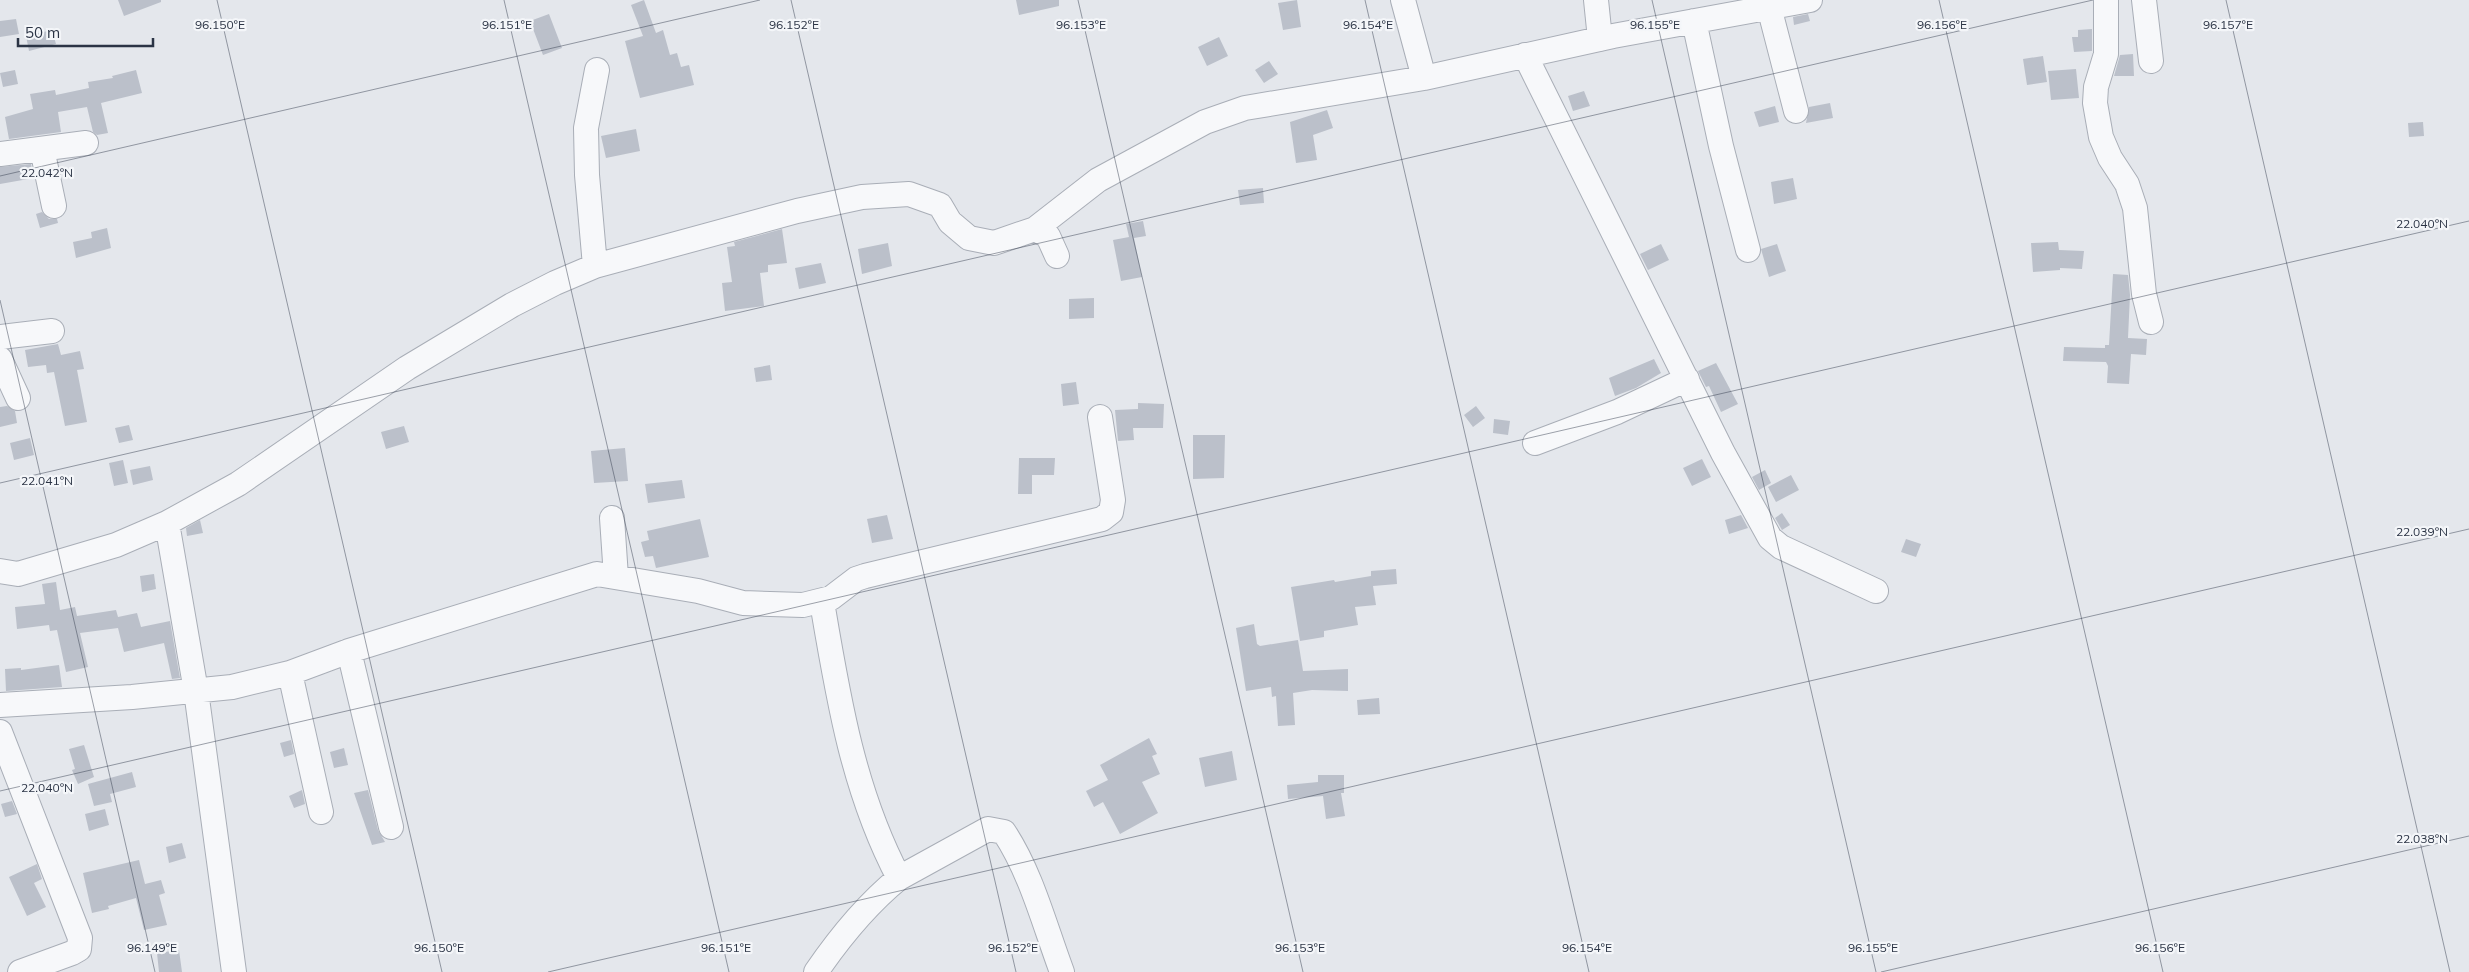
<svg xmlns="http://www.w3.org/2000/svg" width="2469" height="972" font-family="Mulish,sans-serif">
  <style>
    .building { fill: #bbc0ca }
    .lines { fill: none; stroke-linecap: round; stroke-linejoin: round }
    .minor-casing { stroke: #a9aeb7; stroke-width: 26 }
    .minor { stroke: #f7f8fa; stroke-width: 24 }
    .ticks { fill: none; stroke: #2b3445; stroke-width: 1; stroke-opacity: 0.45 }
    .ticks-label { font-size: 12px; text-anchor: middle; fill: #2b3445; stroke: #f4f6f9; stroke-width: 4.5; stroke-linejoin: round; paint-order: stroke }
  </style>
  <rect width="100%" height="100%" fill="#e4e7ec"/>
  <path class="building" d="M118,0H161V2L124,16Z
    M644,0L656,33L663,30L670,55L677,53L681,67L689,65L694,85L640,98L625,41L643,36L631,5Z
    M1016,0H1059V6L1019,15Z
    M1297,0L1301,27L1283,30L1278,3Z
    M549,14L562,48L543,55L530,21Z
    M1808,14L1810,21L1794,25L1793,17Z
    M16,19L19,34L0,37V21Z
    M2092,29V51L2074,52L2072,37H2078V30Z
    M52,30L56,44L29,51L26,36Z
    M1219,37L1228,56L1207,66L1198,47Z
    M2133,54L2134,76H2114L2120,55Z
    M2043,56L2047,82L2027,85L2023,59Z
    M1269,61L1278,74L1264,83L1255,70Z
    M2076,69L2079,98L2051,100L2048,71Z
    M15,70L18,84L3,87L0,73Z
    M136,70L142,93L101,103L108,133L97,135L93,132L87,107L58,112L61,132L9,139L5,117L33,109L30,94L55,90L56,95L89,88L88,82L113,78L112,76Z
    M1584,91L1590,106L1573,111L1568,96Z
    M1830,103L1833,118L1806,123L1809,107Z
    M1775,106L1779,122L1759,127L1754,112Z
    M1327,110L1333,128L1313,135L1317,160L1296,163L1290,122Z
    M2423,122L2424,136L2409,137L2408,123Z
    M636,129L640,151L606,158L601,136Z
    M31,164L34,178L0,184V167Z
    M1793,178L1797,199L1774,204L1771,182Z
    M1263,188L1264,203L1240,205L1238,190Z
    M42,212L49,219H57L58,223L40,228L36,214Z
    M1143,221L1146,236L1134,238L1142,277L1121,281L1113,240L1129,237L1126,224Z
    M107,228L111,248L76,258L73,242L92,238L91,232Z
    M782,229L787,263L768,265V272L760,273L764,306L725,311L722,283L732,282L727,247L735,246L734,242Z
    M2058,242L2059,250L2084,251L2082,269L2060,268V270L2033,272L2031,243Z
    M888,243L892,266L862,274L858,249Z
    M1661,244L1669,260L1648,270L1640,254Z
    M1777,244L1786,271L1769,277L1761,249Z
    M821,263L826,283L799,289L795,268Z
    M2113,274L2128,275L2130,295L2128,338L2147,339L2146,355L2131,354L2129,384L2107,383L2108,366L2106,362L2063,361L2064,347L2105,348V345H2109Z
    M1094,298V318L1069,319V299Z
    M58,344L61,355L80,351L84,369L77,370L87,422L65,426L54,372L47,373L46,365L28,367L25,350Z
    M1654,359L1661,373L1636,388L1615,396L1609,378Z
    M1716,363L1738,404L1721,412L1709,386L1706,387L1698,371Z
    M770,365L772,380L756,382L754,368Z
    M1076,382L1079,404L1063,406L1061,384Z
    M1138,403L1164,404L1163,428H1133L1134,440L1118,441L1115,410L1138,409Z
    M7,406L15,411L17,423L0,427V407Z
    M1476,406L1485,418L1473,427L1464,415Z
    M1494,419L1510,421L1508,435L1493,433Z
    M129,425L133,440L119,443L115,428Z
    M404,426L409,442L386,449L381,432Z
    M1193,435H1225L1224,478L1193,479Z
    M30,438L34,455L14,460L10,443Z
    M625,448L628,481L594,483L591,451Z
    M1019,458H1055L1054,475H1032V494H1018Z
    M1702,459L1711,477L1692,486L1683,468Z
    M123,460L128,483L114,486L109,463Z
    M150,466L153,480L133,485L130,470Z
    M1765,470L1771,483L1759,490L1752,477Z
    M1791,475L1799,490L1776,502L1768,487Z
    M682,480L685,498L648,503L645,484Z
    M1782,513L1790,525L1782,530L1775,518Z
    M887,515L893,539L872,543L867,519Z
    M1741,515L1748,528L1729,534L1725,520Z
    M700,519L709,557L656,568L653,556L645,557L641,542L649,540L647,531Z
    M200,520L203,533L187,536L186,528Z
    M1906,539L1921,544L1916,557L1901,552Z
    M1396,569L1397,584L1373,586L1376,605L1355,607L1358,625L1324,631V637L1300,641L1291,587L1334,580L1335,582L1371,576V571Z
    M154,574L156,589L142,592L140,576Z
    M56,582L60,610L75,607L77,616L116,610L118,617L137,613L141,627L170,621L180,678L172,679L164,643L124,652L118,628L80,633L88,667L66,672L57,630L50,631L49,625L17,629L15,607L45,604L42,584Z
    M1254,624L1257,644L1260,646L1298,640L1303,671L1348,669V691L1312,690L1293,693L1295,725L1278,726L1276,696L1272,697L1271,687L1246,691L1236,628Z
    M59,665L62,687L6,691L5,669L21,668V670Z
    M1379,698L1380,714L1358,715L1357,700Z
    M1149,738L1157,754L1152,756L1160,774L1142,782L1158,813L1120,834L1103,802L1094,807L1086,791L1108,780L1100,765Z
    M291,740L294,754L284,757L280,743Z
    M84,745L94,777L78,784L72,770L75,769L69,749Z
    M344,748L348,765L334,768L330,752Z
    M1232,751L1237,780L1205,787L1199,758Z
    M132,772L136,787L110,794L112,802L94,806L88,784Z
    M1318,775H1344V793H1341L1345,816L1326,819L1323,796L1288,799L1287,785L1318,782Z
    M302,790L305,804L294,808L289,796Z
    M368,790L378,830L385,842L372,845L354,793Z
    M12,801L17,814L5,817L1,804Z
    M105,809L109,825L89,831L85,814Z
    M182,843L186,858L169,863L166,847Z
    M139,860L145,884L161,880L165,893L159,895L167,925L144,930L136,898L108,906L109,909L92,913L83,873Z
    M37,864L42,879L34,883L46,907L27,916L9,877Z
    M179,950L182,972H159L157,953Z"/>
  <g class="lines">
    <g class="minor-casing">
      <path id="minor" d="M1403,0L1424,78
        M1596,0L1600,39
        M2106,0V54L2096,87L2095,103L2101,137L2110,158L2127,184L2135,208L2144,294L2151,322
        M2144,0L2151,61
        M1769,7L1796,111
        M1694,21L1721,146L1748,250
        M1525,55L1723,453L1770,538L1781,547L1876,591
        M42,149L54,206
        M0,154L86,143
        M1035,229L1048,236L1057,256
        M595,266L587,175L586,128L597,70
        M0,337L52,331
        M0,359L18,398
        M1535,443L1617,412L1687,379
        M612,518L616,577
        M167,523L196,691L234,972
        M0,571L18,574L116,545L167,523L238,484L407,368L512,305L555,283L595,266L797,211L862,197L909,194L940,205L950,222L969,238L994,243L1035,229L1098,180L1205,122L1245,108L1424,78L1613,36L1810,0
        M822,602C838,697 853,791 899,878L988,829L1004,832C1032,875 1044,924 1062,972
        M349,651L391,827
        M290,673L321,812
        M0,705L132,697L232,687L290,673L349,651L597,574L698,591L743,603L803,605L831,598L856,579L865,576L1102,519L1111,512L1113,500L1100,417
        M0,732L80,938L79,949L72,953L20,972
        M816,972C840,937 866,905 899,878"/>
    </g>
    <use href="#minor" class="minor"/>
  </g>
  <path class="ticks" d="M217,0L442,972M504,0L729,972M791,0L1016,972M1078,0L1303,972M1365,0L1589,972M1652,0L1876,972M1939,0L2163,972M2226,0L2450,972M0,176L760,0M0,300L155,972M0,483L2093,0M0,791L2469,221M548,972L2469,529M1881,972L2469,836"/>
  <g class="ticks-label">
    <text x="220" y="29">96.150°E</text>
    <text x="507" y="29">96.151°E</text>
    <text x="794" y="29">96.152°E</text>
    <text x="1081" y="29">96.153°E</text>
    <text x="1368" y="29">96.154°E</text>
    <text x="1655" y="29">96.155°E</text>
    <text x="1942" y="29">96.156°E</text>
    <text x="2228" y="29">96.157°E</text>
    <text x="47" y="177">22.042°N</text>
    <text x="2422" y="228">22.040°N</text>
    <text x="47" y="485">22.041°N</text>
    <text x="2422" y="536">22.039°N</text>
    <text x="47" y="792">22.040°N</text>
    <text x="2422" y="843">22.038°N</text>
    <text x="152" y="952">96.149°E</text>
    <text x="439" y="952">96.150°E</text>
    <text x="726" y="952">96.151°E</text>
    <text x="1013" y="952">96.152°E</text>
    <text x="1300" y="952">96.153°E</text>
    <text x="1587" y="952">96.154°E</text>
    <text x="1873" y="952">96.155°E</text>
    <text x="2160" y="952">96.156°E</text>
  </g>
  <path d="M18 38v8h135v-8" fill="none" stroke="#2b3445" stroke-width="2.5"/>
  <text x="25" y="38" font-size="15" fill="#2b3445" stroke="#f4f6f9" stroke-width="4" paint-order="stroke">50 m</text>
</svg>
